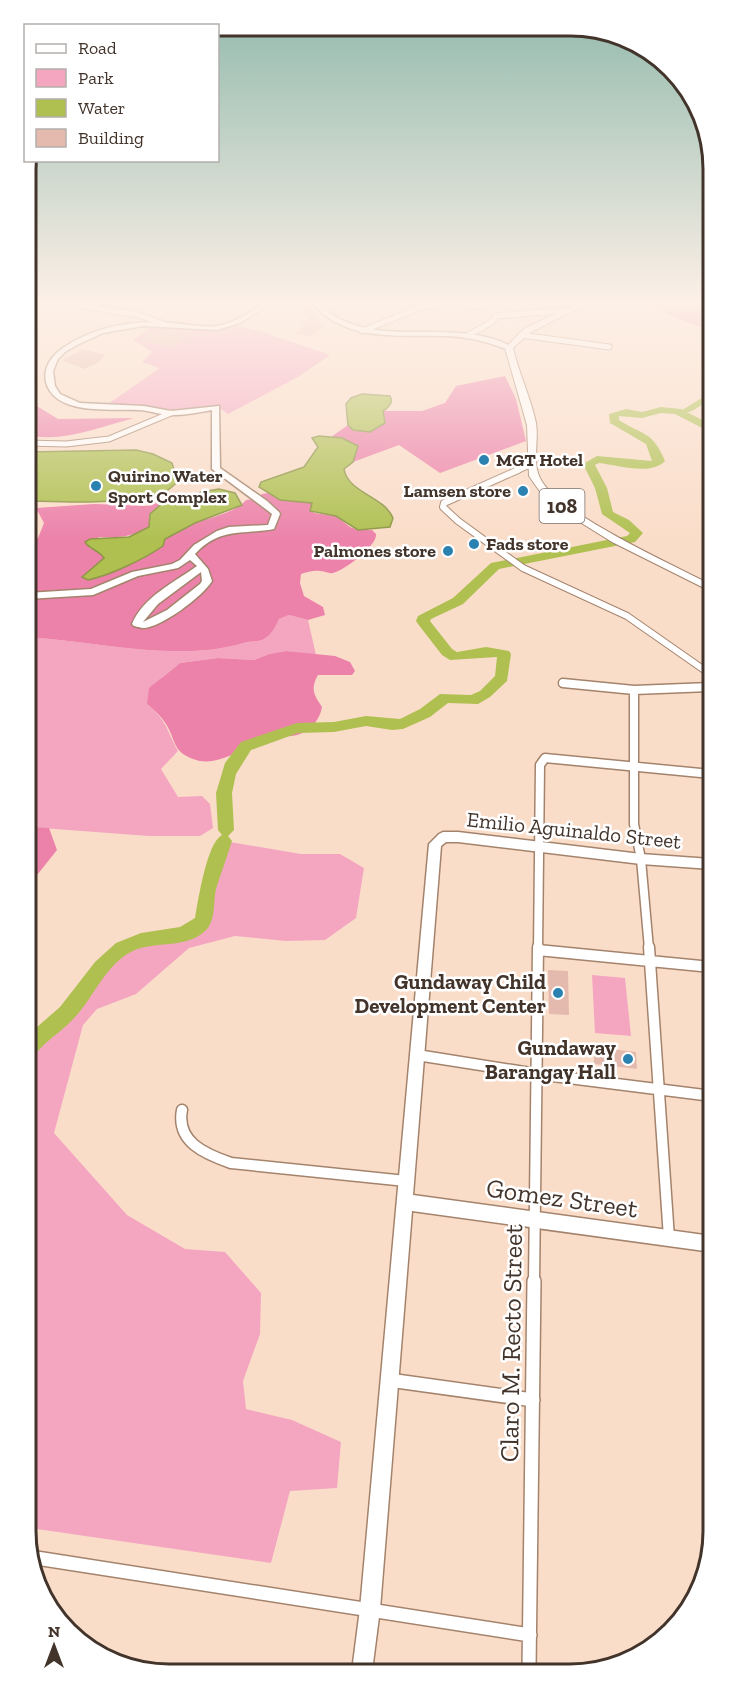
<svg xmlns="http://www.w3.org/2000/svg" width="739" height="1700" font-family="'Zilla Slab',serif">
  <style>
    .green { fill: #f4a6c1 }
    .forest { fill: #ec82aa }
    .water { fill: #afc051; stroke: #8e9646; stroke-width: 1.5 }
    .lines { fill: none; stroke-linecap: round; stroke-linejoin: round }
    .canal { fill: #afc051; fill-rule: evenodd }
    .river { fill: #afc051; fill-rule: evenodd }
    .building { fill: #e5baae }
    .street-far4-casing { stroke: #a4836c; stroke-width: 7 }
    .street-far3-casing { stroke: #a4836c; stroke-width: 8 }
    .street-far2-casing { stroke: #a4836c; stroke-width: 11 }
    .street-far1-casing { stroke: #a4836c; stroke-width: 13 }
    .street-casing { stroke: #a4836c; stroke-width: 16 }
    .secondary-casing { stroke: #a4836c; stroke-width: 3 }
    .primary-casing { stroke: #a4836c; stroke-width: 2 }
    .street-far4 { stroke: #fff; stroke-width: 5 }
    .street-far3 { stroke: #fff; stroke-width: 6 }
    .street-far2 { stroke: #fff; stroke-width: 8 }
    .street-far1 { stroke: #fff; stroke-width: 10 }
    .street { stroke: #fff; stroke-width: 13 }
    .secondary { fill: #fff; fill-rule: evenodd }
    .primary { fill: #fff; fill-rule: evenodd }
    .poi-dot { fill: #2b82b1; stroke: #fff; stroke-width: 2 }
    .labels { text-anchor: middle; dominant-baseline: central; stroke-width: 5; stroke-linejoin: round; paint-order: stroke }
    .far-poi-label { font-size: 18px; font-weight: bold; fill: #42342b; stroke: #fff; text-anchor: start }
    .shield { fill: #fff; stroke: #7b716b; stroke-width: 1.5 }
    .shield-label { font-size: 20px; font-weight: bold; fill: #42342b }
    .street-label { font-size: 21px; fill: #42342b; stroke: #fff }
    .poi-label { font-size: 21px; font-weight: bold; fill: #42342b; stroke: #fff; text-anchor: end }
    .near-street-label { font-size: 26px; fill: #42342b; stroke: #fff }
    .rim { fill: none; stroke: #42342b; stroke-width: 3 }
  </style>
  <rect width="100%" height="100%" fill="#faddc9"/>
  <path class="green" d="M153,325L208,331L237,326L257,330L330,355L298,377L228,414L215,405L172,410L108,404L160,368L142,362L152,352L133,340Z
    M289,615L308,620L316,655L286,651L269,654L254,660L218,658L180,663L161,678L147,704C168,722 166,729 178,751L161,769L178,797L202,796L210,804L213,828L200,836H149L28,827L27,637C96,641 177,663 244,643C249,641 257,642 262,640C271,636 276,627 279,619Z
    M224,841L301,854H340L364,868L356,918L325,940L286,941L235,936L189,948L136,994L97,1009L83,1025L54,1133L127,1215L185,1249L225,1252L261,1293L260,1334L243,1381L246,1409L292,1420L341,1442L337,1488L290,1491L271,1563L30,1528L29,1047C41,1031 59,1022 73,1006C89,988 101,958 124,946C148,934 174,941 199,925L205,898Z
    M592,975L625,978L631,1036L595,1033Z"/>
  <path class="forest" d="M642,303H709V328C686,326 665,310 642,303Z
    M505,376L516,399L526,441L440,473L399,445L353,462L358,446L342,438L331,437L348,425L353,430L373,429L382,425L385,418L382,411H422L445,403L456,386Z
    M27,400L58,419L134,418C100,427 62,443 27,435Z
    M268,493L280,500L312,503L311,508L314,513L336,516L350,527L358,530H372L376,534C378,545 345,570 333,573C329,574 324,571 320,571C314,570 307,572 301,574L300,583L304,596L323,607L325,615L308,620L289,615L279,619C276,627 271,636 262,640C257,642 249,641 244,643C177,663 96,641 27,637V542L38,538L44,523L36,508L94,504L147,506L166,500L150,514L149,527C132,537 118,538 99,537L89,548L100,552L104,558L83,577C97,584 149,555 163,546L165,539C175,534 185,527 195,523C209,518 237,512 246,500L256,499L262,494Z
    M286,651L335,656L350,662L355,671L352,675H318C310,689 314,695 322,707C320,719 312,729 300,734C289,738 278,735 267,738C245,746 218,769 193,759C172,751 176,740 166,724C161,716 154,710 147,704L149,688L180,663L218,658L254,660L269,654Z
    M28,827L49,828L57,850L33,880L28,882Z"/>
  <path class="water" d="M362,394L390,396C394,403 388,408 383,411L385,423L370,432L353,430L348,425L346,404L351,398Z
    M319,436L342,438L358,446L353,462L344,469C348,493 384,496 393,518L390,527L358,530L336,516L310,511L312,503L280,500L259,487L261,482L304,467L318,447L312,438Z
    M136,450L153,454L172,463L178,482C171,487 164,495 155,498C149,501 144,497 138,498C101,504 64,502 27,501V452Z
    M219,489L235,493L242,505L195,523L165,539L163,546C144,559 111,575 88,580L82,577L104,558C99,550 90,550 85,542L90,539L129,537L149,527L150,514L166,500L176,495L191,498L201,492Z"/>
  <g class="lines">
    <path class="canal" d="M710,396V400L692,411L682,414L679,412L700,399Z"/>
    <path class="river" d="M661,407L681,409L710,424V432L675,414L661,413L642,418L619,416V420C643,436 652,430 665,461C651,476 617,465 599,463L595,465L607,488L613,512L629,520L643,533L635,542L499,569L463,604L431,619L430,621L452,649L457,652L486,647L509,651L511,654L507,681L490,697L478,704L448,703L430,717L403,729L392,730L366,726L334,732L298,733L251,750L236,774L232,793L234,830L228,836L232,841C227,857 221,873 216,889C213,902 216,918 207,929C187,951 152,939 129,953C105,967 94,996 76,1016C64,1030 48,1039 36,1053L29,1056V1034L60,1007L95,962L116,943L141,933L180,927L195,918C198,901 207,842 222,835L218,830L216,793L225,763L241,742L297,723L334,722L366,716L400,719L420,709L440,694L471,695L480,691L495,676L497,657L450,660L442,655L418,624L416,621L418,616L453,598L491,563L627,536L630,533L602,514L595,488L583,464L597,456L652,461L646,444L610,423L609,414L626,409L642,412Z"/>
  </g>
  <path class="building" d="M310,307L321,320L317,323L325,326L311,336L294,334L305,326L300,325L309,319L301,309Z
    M153,329L173,330L190,333L175,347L140,341Z
    M82,350H87L105,355L98,363L84,369L62,360Z
    M548,970L568,971L569,1015L549,1014Z
    M594,1047L636,1052L637,1069L594,1064Z"/>
  <g class="lines">
    <g class="street-far4-casing">
      <path id="street-far4" d="M65,303L139,315L164,324
        M451,303L472,306L503,303
        M362,331L419,308L450,303
        M521,335L609,347
        M467,336L492,322L496,316L571,310
        M27,443L66,444L109,439L171,413
        M706,466L710,471
        M514,472L532,464"/>
    </g>
    <g class="street-far3-casing">
      <path id="street-far3" d="M518,470L444,503L443,507L458,521L523,568L627,616L710,674
        M563,683H566"/>
    </g>
    <g class="street-far2-casing">
      <path id="street-far2" d="M563,683L634,690L710,687
        M634,690V824L641,859L649,949
        M538,949L540,765L545,758L711,774"/>
    </g>
    <g class="street-far1-casing">
      <path id="street-far1" d="M649,947L669,1238
        M538,950L711,967
        M417,1055L537,1074L712,1096
        M182,1110C176,1142 205,1154 231,1163L406,1181
        M534,1282L538,947"/>
    </g>
    <g class="street-casing">
      <path id="street" d="M389,1380L533,1400
        M30,1557L530,1635
        M529,1670L534,1281"/>
    </g>
    <g class="secondary-casing">
      <path id="secondary" d="M266,303H273L240,323L217,330L143,326L103,333L77,345L65,352L58,359L53,371L55,386L60,394L80,403L144,406L171,411L219,406L220,468L267,501L279,512L280,514L274,529C242,535 220,527 195,554L208,569L212,581C203,596 161,628 143,628C142,628 134,626 134,626L132,624C143,597 175,582 197,566L190,560L178,568L138,576L93,595L27,599V593L91,589L132,572L172,564L180,560L194,545L217,531L229,527L268,525L272,514L267,510L212,469V410C200,412 188,415 176,415C164,416 152,411 140,410C114,408 55,417 46,382C43,368 51,356 63,348C95,326 133,320 172,323C187,324 202,328 217,326C235,323 251,311 266,303ZM201,572L202,581L200,584L167,610L143,622L158,604Z
        M312,303H318C360,344 416,327 469,334C484,336 500,339 513,348L509,350C492,344 478,339 460,337C409,332 350,347 312,303Z
        M443,832H458L641,854L711,859V869L641,864L458,842H446L441,846L413,1195L712,1236V1252L412,1211L380,1609L372,1671H352L360,1609L429,844L439,834Z"/>
    </g>
    <g class="primary-casing">
      <path id="primary" d="M580,303H589L531,332L513,348C519,374 531,398 536,423C539,441 532,462 540,478C554,511 675,566 710,584V591L612,542L562,511L543,496L529,476L527,425L505,348L525,328Z"/>
    </g>
    <use href="#street-far4" class="street-far4"/>
    <use href="#street-far3" class="street-far3"/>
    <use href="#street-far2" class="street-far2"/>
    <use href="#street-far1" class="street-far1"/>
    <use href="#street" class="street"/>
    <use href="#secondary" class="secondary"/>
    <use href="#primary" class="primary"/>
  </g>
  <linearGradient id="sky" x2="0" y2="1"><stop stop-color="#91b9ac"/><stop offset="0.56" stop-color="#fdf0e7"/><stop offset="1" stop-color="#fdf0e7" stop-opacity="0"/></linearGradient>
  <rect width="739" height="541" fill="url(#sky)"/>
  <g class="poi-dot">
    <circle cx="484" cy="460" r="6"/>
    <circle cx="96" cy="486" r="6"/>
    <circle cx="523" cy="491" r="6"/>
    <circle cx="474" cy="544" r="6"/>
    <circle cx="448" cy="551" r="6"/>
    <circle cx="558" cy="993" r="6"/>
    <circle cx="628" cy="1059" r="6"/>
  </g>
  <g class="labels">
    <g class="far-poi-label">
      <text x="496" y="460">MGT Hotel</text>
      <text x="108" y="476">Quirino Water<tspan x="108" dy="21">Sport Complex</tspan></text>
      <text x="511" y="491" text-anchor="end">Lamsen store</text>
      <text x="486" y="544">Fads store</text>
      <text x="436" y="551" text-anchor="end">Palmones store</text>
    </g>
    <rect class="shield" x="539.5" y="489" width="45" height="34" rx="4.5"/>
    <g class="shield-label">
      <text x="562" y="506">108</text>
    </g>
    <g class="street-label">
      <text transform="translate(574 830) rotate(6)">Emilio Aguinaldo Street</text>
    </g>
    <g class="poi-label">
      <text x="546" y="981">Gundaway Child<tspan x="546" dy="24">Development Center</tspan></text>
      <text x="616" y="1047">Gundaway<tspan x="616" dy="24">Barangay Hall</tspan></text>
    </g>
    <g class="near-street-label">
      <text transform="translate(562 1198) rotate(8)">Gomez Street</text>
      <text transform="translate(511 1343) rotate(-89)">Claro M. Recto Street</text>
    </g>
  </g>
  <path d="M0 0H739V1700H0ZM169 36H570A133 133 0 0 1 703 169V1531A133 133 0 0 1 570 1664H169A133 133 0 0 1 36 1531V169A133 133 0 0 1 169 36Z" fill="#fff" fill-rule="evenodd"/>
  <path class="rim" d="M169 36H570A133 133 0 0 1 703 169V1531A133 133 0 0 1 570 1664H169A133 133 0 0 1 36 1531V169A133 133 0 0 1 169 36Z"/>
  <rect x="24" y="24" width="195" height="138" fill="#ffffff" stroke="#b3aeaa" stroke-width="1.5"/>
  <rect x="36" y="44" width="30" height="9" fill="#ffffff" stroke="#b3aeaa" stroke-width="1.5"/>
  <text x="78" y="54" font-size="18" fill="#42342b">Road</text>
  <rect x="36" y="69" width="30" height="18" fill="#f4a6c1" stroke="#b3aeaa" stroke-width="1.5"/>
  <text x="78" y="84" font-size="18" fill="#42342b">Park</text>
  <rect x="36" y="99" width="30" height="18" fill="#afc051" stroke="#b3aeaa" stroke-width="1.5"/>
  <text x="78" y="114" font-size="18" fill="#42342b">Water</text>
  <rect x="36" y="129" width="30" height="18" fill="#e5baae" stroke="#b3aeaa" stroke-width="1.5"/>
  <text x="78" y="144" font-size="18" fill="#42342b">Building</text>
  <g transform="translate(54 1646)" stroke="#ffffff" stroke-width="4.5" paint-order="stroke">
  <path d="M0-4.5L10 22L0 15L-10 22Z" fill="#42342b"/>
  <text y="-9" font-size="16" font-weight="bold" text-anchor="middle" fill="#42342b">N</text>
  </g>
</svg>
